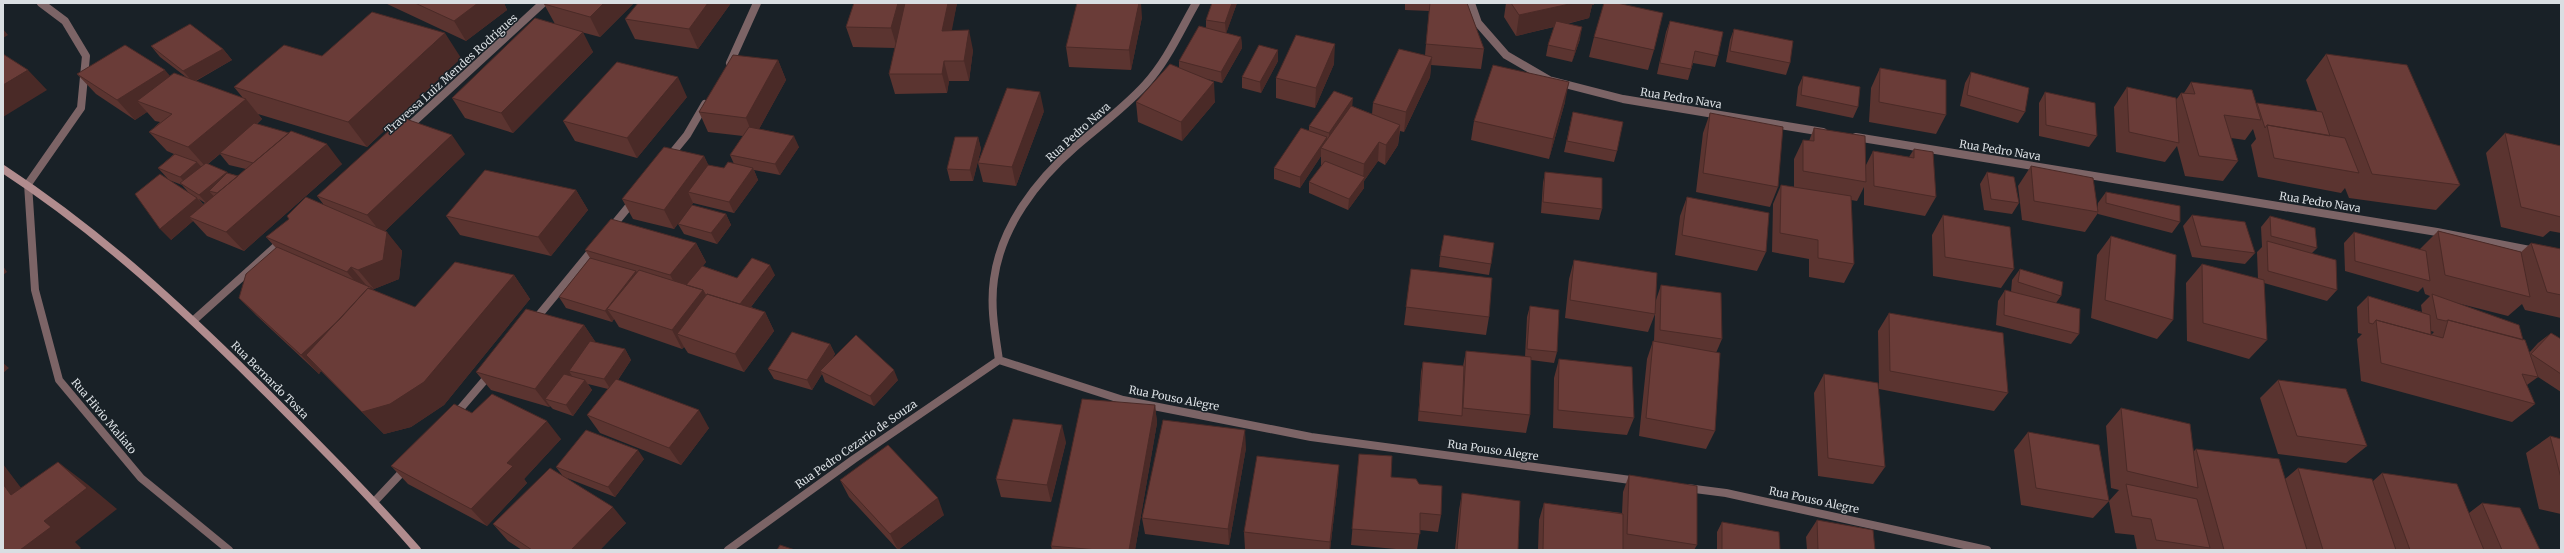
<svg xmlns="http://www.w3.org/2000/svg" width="2564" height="553" font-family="Merriweather,serif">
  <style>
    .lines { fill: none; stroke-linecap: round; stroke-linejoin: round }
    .street { stroke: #7c6466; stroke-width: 8 }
    .secondary { stroke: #b18c8e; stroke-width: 8 }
    .wall { fill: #5b3430; fill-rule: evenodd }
    .shaded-wall { fill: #4a2a27 }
    .building { fill: #6a3c38; stroke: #4a2a27 }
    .labels { text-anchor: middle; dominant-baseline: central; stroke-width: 3; stroke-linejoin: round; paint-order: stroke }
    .street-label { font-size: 11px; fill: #d9dee2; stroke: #192127 }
  </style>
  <rect width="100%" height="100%" fill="#192127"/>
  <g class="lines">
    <path class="street" d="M41,3L65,21L86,56L81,108L28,184L35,290L59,380L141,478L229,550
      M1471,3L1478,23L1506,55L1549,80L1623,99L1823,132
      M730,63L757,3
      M407,128L543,3
      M1856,137L2437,232L2535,251
      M669,157L687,135L705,104
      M611,228L634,200
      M194,320L283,240
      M534,321L594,248
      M999,360L1123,400L1311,437L1638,481
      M999,360C995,333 990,306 994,279C1001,227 1036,181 1075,147C1098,127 1124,108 1145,85C1167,61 1180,31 1196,3
      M455,415L490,374
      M1687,488L1726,493L1987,550
      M375,501L406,468
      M728,550L854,459L999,360"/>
    <path class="secondary" d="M3,169C101,233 185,311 267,393C318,444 369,495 417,550"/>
  </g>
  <path class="wall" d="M385,3H504L507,10L466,41Z
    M545,3H634L600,37L581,32L593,52L513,133L465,118L452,98L555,24L544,4Z
    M731,3L698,49L635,39L625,19Z
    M854,3H957L951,31L973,50L969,81H949L947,93L895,94L889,74L895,48L853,47L846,27Z
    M1212,3H1237L1226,33L1241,37L1242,48L1222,83L1207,79L1215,102L1182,141L1138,122L1136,102L1179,68V61L1206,28V20Z
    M1405,3H1467L1484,49L1481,69L1431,65L1430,77L1404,132L1400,131L1398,145L1385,165L1378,161L1364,181V188L1348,210L1309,193V182L1321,167V156L1300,188L1274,179V168L1309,130V126L1352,106L1372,114L1373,103L1425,55L1429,11L1405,10Z
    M1506,3H1594V5H1592L1589,18L1567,24L1580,39L1572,62L1546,56L1548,45L1554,27L1516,36L1504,17Z
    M1142,17L1131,70L1069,67L1066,47Z
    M1670,21L1718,56L1715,67L1693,63L1688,80L1657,74L1666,32Z
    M1734,29L1790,63L1786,75L1726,62L1730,40Z
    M1594,37L1654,50L1648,70L1589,57Z
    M151,46L223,49L232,60L196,81L243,98L234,87L322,56L461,58L367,147L258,114L262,119L257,124L342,164L244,251L207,236L193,221L171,240L168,179L158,168L174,154L167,151L149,132L160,122L155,121L147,112L135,120L96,94L77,74L170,76L186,77L160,57ZM220,154L229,165L246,169L238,176L228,173L208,164ZM169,180L182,185L189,193ZM199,199L205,203L203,204Z
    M1278,50V61L1261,93L1242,88V77Z
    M2326,54L2460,185L2436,210L2349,198L2345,188L2341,193L2258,177L2251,145L2256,139L2253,129L2245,140L2231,138L2238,161L2223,181L2185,176L2177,146L2165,162L2116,152L2114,107L2127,87L2176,100L2181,93H2184L2191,82L2256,104L2257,103L2317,111L2306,80Z
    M778,60L786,80L759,129L799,147L780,175L754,170L758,180L734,213L693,203L674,229L633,219L622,199L704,156L708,165L724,168L734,164L730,155L743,136L708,132L699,112Z
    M1334,64L1315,108L1276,98V78Z
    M1880,68L1946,115L1936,134L1869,122L1871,88Z
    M1971,72L2025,112L2018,123L1960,106L1965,83Z
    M1803,76L1858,107L1853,118L1796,106L1798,87Z
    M2045,92L2097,136L2089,147L2039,136V103Z
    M687,97L637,158L575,141L563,121Z
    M1565,102L1549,159L1471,140L1474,121Z
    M1044,111L1016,186L983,182L978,163Z
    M1573,112L1617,151L1614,162L1564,152Z
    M1710,113L1778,187L1770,207L1696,192L1703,133Z
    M1814,128L1866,165L1873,151L1909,157L1914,149L1936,197L1925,216L1864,205V187L1857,201L1851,200L1854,264L1844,283L1809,277V259L1772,252L1773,204L1781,185L1794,187V159L1803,140L1809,141Z
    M2505,133L2561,146V233L2550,231L2543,237L2501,227L2486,153Z
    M978,137L981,149L973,181H950L947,169Z
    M465,154L385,231L402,251L399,279L374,289L372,288L375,291L415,307L514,275L530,299L444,405L411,427L384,434L321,371L319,374L257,316L239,298L276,248L266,237L324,205L317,196Z
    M2031,166L2098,211V203L2106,192L2180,222L2172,233L2098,214V213L2085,232L2022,220L2018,186Z
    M1545,172L1602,209L1599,220L1541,213L1543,183Z
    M1987,172L2019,203L2012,214L1984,210L1980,184Z
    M576,190L588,210L551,256L460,235L446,216Z
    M1687,197L1766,252L1757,271L1675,255L1680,216Z
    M726,214L731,225L717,244L684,234L678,224Z
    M1943,215L2014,269L2001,288L1933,276L1932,235Z
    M2192,215L2255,253L2245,264L2192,257L2183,226Z
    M2270,216L2317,248L2312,253L2337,290L2327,301L2264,283L2267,340L2249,359L2187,341L2186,283L2202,264L2258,279L2257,252L2262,247L2261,227Z
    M2438,231L2521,252L2531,243L2561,249V318L2525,310L2522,304L2508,316L2453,302L2523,340L2529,353L2538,343L2551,333L2561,339V392L2538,377L2527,385L2535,404L2512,422L2361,381L2357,339L2362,334L2358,333L2357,307L2368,296L2422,312L2421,305L2430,296L2425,294L2423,287L2418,292L2345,271L2344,243L2354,232L2419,250ZM2431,331L2434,332L2431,335Z
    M2111,236L2173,320L2157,339L2091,318L2097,255Z
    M696,243L706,262L703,266L737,278L775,275L751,307L765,312L774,331L744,372L688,353L684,347L682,349L619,327L614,319L612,322L566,308L559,297L590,258L585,250Z
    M1440,256L1491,264L1489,275L1439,267Z
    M1574,260L1655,303L1661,285L1722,339L1716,353L1715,431L1706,449L1639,436L1647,359L1653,341H1654L1655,314L1648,332L1565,318L1569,279Z
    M1411,269L1489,317L1486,335L1404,325Z
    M2020,269L2061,296L2056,303L2079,334L2071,344L1996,325L1998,301L2005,290L2011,292L2012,280Z
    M1530,306L1557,352L1554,363L1531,360L1530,415L1526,433L1418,421L1421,372L1423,362L1463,366L1466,351L1525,357L1527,317Z
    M1889,313L2008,393L1994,411L1879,389L1878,331Z
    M584,325L596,343L625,349L631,360L618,380L709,428L681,465L600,433L587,415L608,389L588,384L592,390L573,416L553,409L550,406L549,407L491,390L476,372Z
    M830,344L835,354L830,362L898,380L874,406L825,382L822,374L812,390L774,379L768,369Z
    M1559,359L1634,418L1627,435L1553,428L1554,378Z
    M1824,374L1885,467L1873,484L1818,476L1814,393Z
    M2278,380L2367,446L2346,463L2278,454L2260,398Z
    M1155,405L1157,423L1135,550H1052L1051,546Z
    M2121,408L2193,452L2196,449L2285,479L2298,468L2373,481L2382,473L2469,513L2482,503L2540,550H2137L2134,535L2115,533L2109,501L2119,490L2111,488L2106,426Z
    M472,413L561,439L524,479L527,483L487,526L408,484L391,466Z
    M2028,432L2109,501L2093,518L2021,505L2014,450Z
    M2550,436L2561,439V514L2539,509L2526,453Z
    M1066,442L1051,502L1001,497L996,479Z
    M1246,448L1229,545L1145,534L1142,518Z
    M1359,454L1441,515L1438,532L1420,530L1417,550H1407L1351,545Z
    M644,459L615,497L567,478L626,523L600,550H522L508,541L493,524L562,475L556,467Z
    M1629,475L1697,545L1694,550H1538L1539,520L1544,503L1622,513L1623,492Z
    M840,480L944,515L898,550L849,497Z
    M1338,482L1330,550H1254L1245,549L1244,532Z
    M1462,493L1518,550H1455L1459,510Z
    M1817,520L1875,550H1807L1806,537Z
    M1722,522L1780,550H1717V532Z"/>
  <path class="shaded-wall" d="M478,3H504L507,10L466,41L454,21Z
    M604,3H634L600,37L590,17Z
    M708,3H731L698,49L689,29Z
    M898,3H909L897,48L891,28Z
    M948,3H957L948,51L942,31Z
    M1139,3H1141L1142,17L1131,70L1129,50Z
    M1232,3H1237L1226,34L1225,23Z
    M1574,3H1594V5H1592L1589,18L1516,36L1519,15Z
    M1582,27L1580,39L1572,62L1575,51Z
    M3,29L8,35L3,38Z
    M969,30L973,50L969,81L964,61Z
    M583,32L593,52L513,133L501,113Z
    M445,33L461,58L367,147L348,122Z
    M1241,37L1242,48L1222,83L1221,72Z
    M1335,44L1334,64L1315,108L1316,88Z
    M223,49L232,60L193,82L183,71Z
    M1278,50V61L1261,93L1260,82Z
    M1432,57L1430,77L1404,132L1406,112Z
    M778,60L786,80L754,138L746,118Z
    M944,61L949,81L947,93L942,74Z
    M28,70L47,90L3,117V85Z
    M165,70L182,90L137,101L147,112L135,120L117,100Z
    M678,77L687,97L637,158L627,138Z
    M1214,82L1215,102L1182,141L1181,122Z
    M1569,82L1565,102L1549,159L1553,139Z
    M1040,92L1044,111L1016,186L1012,167Z
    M1353,98L1352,109L1329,144V133Z
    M246,99L262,119L205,166L188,147Z
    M1400,125L1398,145L1385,165L1386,145Z
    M452,135L465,154L382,234L367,215Z
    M794,136L799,147L780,175L775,164Z
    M978,137L981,149L973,181L970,170Z
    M1327,137V148H1321V156L1300,188V177Z
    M1379,142L1378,161L1364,181V188L1348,210L1349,199L1363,180L1364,164Z
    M327,144L342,164L244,251L226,232Z
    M704,156L714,176L688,192L693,203L674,229L664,210Z
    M197,162L207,173L190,188L180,177Z
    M753,168L758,180L734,213L729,202Z
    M227,172L237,183L209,191L217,200L209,206L199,195Z
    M576,190L588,210L551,256L538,237Z
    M197,198L208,209L189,217L193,221L171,240L160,229Z
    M726,214L731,225L717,244L711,233Z
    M387,232L402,251L399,279L374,289L358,270Z
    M696,243L706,262L681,294L670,275Z
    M770,265L775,275L744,316L739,305Z
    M3,266L7,272L3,275Z
    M351,267L367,286L363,291L347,272Z
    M636,271L642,282L607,309L614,319L612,322L605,311Z
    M514,275L530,299L444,405L411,427L384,434L362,412Z
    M372,288L388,307L306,355L321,371L319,374L301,355Z
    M703,290L713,309L677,334L684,347L682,349L672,330Z
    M765,312L774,331L744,372L735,354Z
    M584,325L597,344L569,371L572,376L545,399L550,406L549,407L535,389Z
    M830,344L835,354L823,373L820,371L822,374L812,390L807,380Z
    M625,349L631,360L611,390L604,379Z
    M3,363L9,368L3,373Z
    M894,370L898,380L874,406L870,396Z
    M585,380L592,390L573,416L566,405Z
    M1155,405L1157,423L1135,550H1129Z
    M699,410L709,428L681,465L669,448Z
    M547,421L561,439L524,479L527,483L487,526L471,509L507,463Z
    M1062,425L1066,442L1051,502L1047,485Z
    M1245,430L1246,448L1229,545L1228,529Z
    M638,450L644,459L615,497L608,487Z
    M58,462L87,484L117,509L75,542L81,548L79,550H20L44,521Z
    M3,464L43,517L11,495L3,484Z
    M1339,465L1338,482L1330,550H1329Z
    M938,498L944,515L898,550L890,534Z
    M613,507L626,523L600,550H571Z"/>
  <path class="building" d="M415,3H478L454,21Z
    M545,3H604L590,17L544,4Z
    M638,3H708L689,29L625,19Z
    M854,3H898L891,28L846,27Z
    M905,3H948L942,31L969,30L964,61H944L942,74H889Z
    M1077,3H1139L1129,50L1066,47Z
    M1212,3H1232L1225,23L1206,20Z
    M1430,3H1467L1484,49L1426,44Z
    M1511,3H1574L1519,15Z
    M1604,3H1617L1663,13L1654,50L1594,37Z
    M372,12L445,33L348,122L234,87L284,45L322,56Z
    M535,18L583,32L501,113L452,98Z
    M1556,21L1582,27L1575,51L1548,45Z
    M1670,21L1723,32L1718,56L1695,51L1691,69L1660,63Z
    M190,24L223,49L183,71L151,46Z
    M1199,26L1241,37L1221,72L1179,61Z
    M1734,29L1793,41L1790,63L1730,51Z
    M1296,35L1335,44L1316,88L1276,78Z
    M125,45L165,70L117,100L77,74Z
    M1259,45L1278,50L1260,82L1242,77Z
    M1399,49L1432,57L1406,112L1373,103Z
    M3,54L28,70L3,85Z
    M2326,54L2407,65L2460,185L2372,174Z
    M733,55L778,60L746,118L699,112Z
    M617,62L678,77L627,138L563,121Z
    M1170,64L1214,82L1181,122L1136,102Z
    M1493,65L1569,82L1553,139L1474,121Z
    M1880,68L1946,80V115L1879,102Z
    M1971,72L2029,88L2025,112L1967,95Z
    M174,73L246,99L188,147L149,132L172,114L137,101Z
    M1803,76L1860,87L1858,107L1801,95Z
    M2191,82L2252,90L2261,120L2224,115L2238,161L2199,156L2181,93L2195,94Z
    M2127,87L2176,98L2179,143L2129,132Z
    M1007,88L1040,92L1012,167L978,163Z
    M1334,91L1353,98L1329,133L1309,126Z
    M2045,92L2095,103L2097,136L2046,125Z
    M2257,103L2322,112L2330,136L2267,125L2265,128Z
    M1351,106L1400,125L1386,145L1379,142L1364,164L1321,148Z
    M1573,112L1623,122L1617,151L1567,141Z
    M1710,113L1783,127L1778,187L1703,173Z
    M403,118L452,135L367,215L317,196Z
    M254,123L289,133L253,163L220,153Z
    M2267,125L2345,138L2359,173L2274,158Z
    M749,127L794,136L775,164L730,155Z
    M1301,128L1327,137L1300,177L1274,168Z
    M1814,128L1865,136L1866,182L1803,171V140L1814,141Z
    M291,131L327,144L226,232L189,217Z
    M2505,133L2561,146V217L2521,207Z
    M955,137H978L970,170L947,169Z
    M664,147L704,156L664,210L622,199Z
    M1914,149L1933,152L1936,197L1874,186L1873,151L1914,158Z
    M175,154L197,162L180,177L158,168Z
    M1325,161L1365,177L1349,199L1309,182Z
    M728,162L753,168L729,202L688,192L708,165L724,168Z
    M206,163L227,172L199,195L180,183Z
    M2031,166L2093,178L2098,212L2034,201Z
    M485,170L576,190L538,237L446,216Z
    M1545,172L1602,178V209L1543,202Z
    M1987,172L2014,177L2019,203L1991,199Z
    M227,173L238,176L217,193L209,191Z
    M160,174L197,198L160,229L135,194Z
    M1781,185L1851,196L1854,264L1818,258V240L1780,233Z
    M2106,192L2180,206V222L2106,203Z
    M306,197L387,232L383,260L358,270L351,267L347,272L266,237L289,219L287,216Z
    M1687,197L1769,213L1766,252L1682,235Z
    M692,205L726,214L711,233L678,224Z
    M1943,215L2010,227L2014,269L1945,257Z
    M2192,215L2245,222L2255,253L2201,246Z
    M2270,216L2315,228L2317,248L2271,236Z
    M611,219L696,243L670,275L585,250Z
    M2438,231L2521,252L2530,297L2445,275Z
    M2354,232L2426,251L2430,281L2355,261Z
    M1444,235L1494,243L1491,264L1440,256Z
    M2111,236L2176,255L2173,320L2105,300Z
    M2267,241L2336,260L2337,290L2268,271Z
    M2531,243L2561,249V295L2547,292Z
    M277,247L372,288L370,289L368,288L340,319L301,355L239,298L246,274Z
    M590,258L636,271L605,311L559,297Z
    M752,258L770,265L740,304L707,294V295L705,294L703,290L686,285L702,266L737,278Z
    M1574,260L1657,273L1655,314L1570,300Z
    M455,262L514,275L424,382L390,404L362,412L306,355L368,288L415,307Z
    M2202,264L2264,280L2267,340L2203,323Z
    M1411,269L1492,278L1489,317L1406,307Z
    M2020,269L2063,282L2061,296L2018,282Z
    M639,270L703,290L672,330L607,309Z
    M1661,285L1721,293L1722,339L1660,330Z
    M2005,290L2080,309L2079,334L2004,315Z
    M707,294L765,312L735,354L677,334Z
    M2432,294L2519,325L2523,340L2448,320L2446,321L2437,319Z
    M2368,296L2430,315L2431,335L2376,320L2373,324L2369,323Z
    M1530,306L1559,310L1557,352L1527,349Z
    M526,309L584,325L535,389L476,372Z
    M1889,313L2003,333L2008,393L1890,371Z
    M2376,320L2443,338L2448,320L2525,340L2538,377L2522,374L2535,404L2381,363Z
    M792,332L830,344L807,380L768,369Z
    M2551,333L2561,339V374L2531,354Z
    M856,335L894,370L870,396L820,371Z
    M590,341L625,349L604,379L569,371Z
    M1653,341L1720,353L1715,431L1646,418Z
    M1466,351L1531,357L1530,415L1463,408Z
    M1559,359L1632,367L1634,418L1558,410Z
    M1423,362L1464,366L1462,416L1419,411Z
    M564,374L585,380L566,405L545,399Z
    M1824,374L1878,383L1885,467L1828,458Z
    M616,379L699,410L669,448L587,415Z
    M2278,380L2346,389L2367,446L2297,436Z
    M492,394L547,421L507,463L513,466L471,509L391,466L454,404L472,413Z
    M1082,399L1155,405L1129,550H1098L1051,546Z
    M2121,408L2190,424L2198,488L2127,471Z
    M1013,419L1062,425L1047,485L996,479Z
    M1163,420L1245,430L1228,529L1142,518Z
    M586,430L638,450L608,487L556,467Z
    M2028,432L2099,445L2109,501L2036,488Z
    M2550,436L2561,439V478Z
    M888,445L938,498L890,534L840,480Z
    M2196,449L2279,459L2307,550H2224Z
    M1359,454L1392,456L1391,477L1416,479L1419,484L1442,486L1441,515L1420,513V534L1352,529Z
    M1257,456L1339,465L1330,542L1244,532Z
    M58,462L87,488L44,521L51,527L20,550H3V484L11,495Z
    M550,468L613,507L571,550H532L493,524Z
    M2298,468L2372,479L2396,550H2323Z
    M2382,473L2457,484L2484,550H2410Z
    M1629,475L1697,486V545L1627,534Z
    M2126,484L2197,499L2210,548L2156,540L2151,519L2132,516Z
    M1462,493L1520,501L1518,550H1457Z
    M1544,503L1623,514V550H1543Z
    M2482,503L2520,508L2540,550H2502Z
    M1817,520L1873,530L1875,550H1818Z
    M1722,522L1779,532L1780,550H1722Z
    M780,545L795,550H777Z"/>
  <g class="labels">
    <g class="street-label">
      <text transform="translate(451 74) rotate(-42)">Travessa Luiz Mendes Rodrigues</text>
      <text transform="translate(1681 98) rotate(9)">Rua Pedro Nava</text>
      <text transform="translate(1078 132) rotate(-42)">Rua Pedro Nava</text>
      <text transform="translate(2000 150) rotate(9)">Rua Pedro Nava</text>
      <text transform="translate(2320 202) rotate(9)">Rua Pedro Nava</text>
      <text transform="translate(270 380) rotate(45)">Rua Bernardo Tosta</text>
      <text transform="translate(1174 398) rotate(11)">Rua Pouso Alegre</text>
      <text transform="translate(104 416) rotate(50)">Rua Hivio Maliato</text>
      <text transform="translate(856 444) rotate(-35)">Rua Pedro Cezario de Souza</text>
      <text transform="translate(1493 450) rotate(8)">Rua Pouso Alegre</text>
      <text transform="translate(1814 500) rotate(12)">Rua Pouso Alegre</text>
    </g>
  </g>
  <rect width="2564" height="553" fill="none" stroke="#d9dee2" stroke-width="8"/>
</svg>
